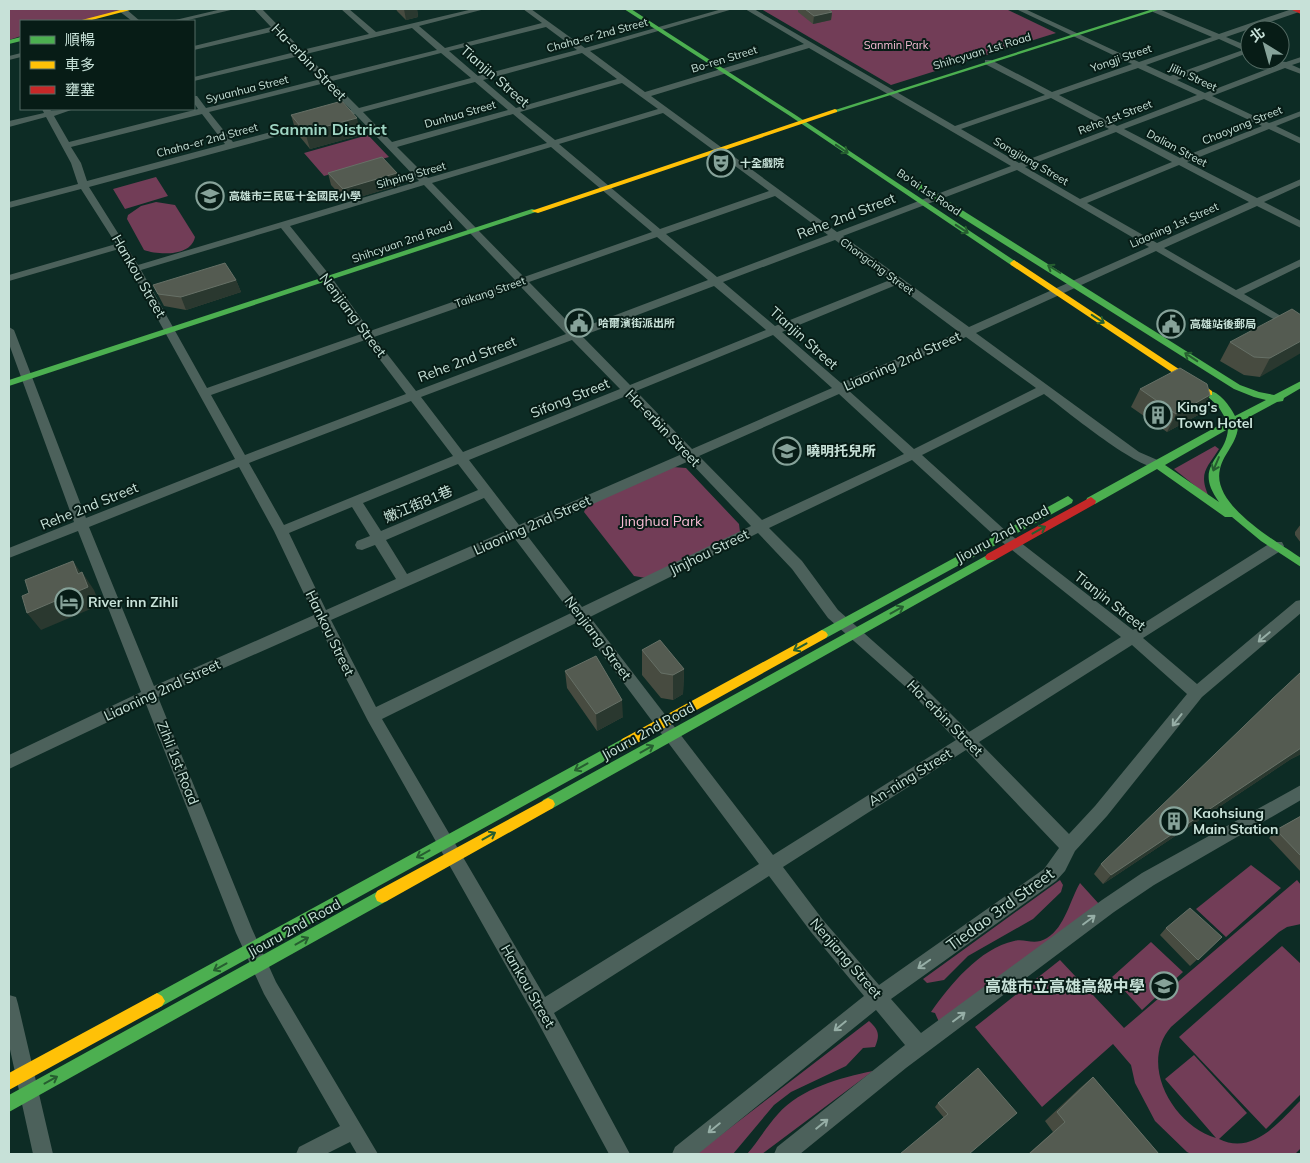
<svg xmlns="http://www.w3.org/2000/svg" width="1310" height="1163" font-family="Mulish,'Noto Sans TC',sans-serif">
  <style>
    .green { fill: #723d57 }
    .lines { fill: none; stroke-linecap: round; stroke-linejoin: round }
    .street { fill: #4c615b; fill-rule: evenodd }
    .fast { fill: #4caf50; fill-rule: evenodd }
    .slow { fill: #ffc107; fill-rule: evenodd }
    .jam { fill: #c62828; fill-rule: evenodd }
    .wall { fill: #474b40 }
    .shaded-wall { fill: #2a382f }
    .building { fill: #545b51; stroke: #667066 }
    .oneway { stroke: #265e30 }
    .oneway2 { stroke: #96aea6 }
    .labels { text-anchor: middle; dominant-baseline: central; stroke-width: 4; stroke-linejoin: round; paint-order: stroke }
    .far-street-label { font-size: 11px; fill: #c7e1d8; stroke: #071c16 }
    .far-park-label { font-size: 11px; fill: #fabdd6; stroke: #071c16 }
    .far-poi-label { font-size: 11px; font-weight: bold; fill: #c7e1d8; stroke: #071c16; text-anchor: start }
    .street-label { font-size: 14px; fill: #c7e1d8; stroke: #071c16 }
    .poi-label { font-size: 14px; font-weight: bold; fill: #c7e1d8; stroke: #071c16; text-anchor: start }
    .park-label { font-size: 14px; fill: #fabdd6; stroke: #071c16 }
    .far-district-label { font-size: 16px; font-weight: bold; fill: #9fd5c3; stroke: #071c16 }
    .near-street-label { font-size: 16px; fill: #c7e1d8; stroke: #071c16 }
    .near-poi-label { font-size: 16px; font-weight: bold; fill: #c7e1d8; stroke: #071c16; text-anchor: end }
  </style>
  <rect width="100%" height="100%" fill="#0d2c25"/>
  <path class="green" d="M9,9H130L81,21H21V36L9,40Z
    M761,9H1006L1056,33L891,85Z
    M368,135L389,157L324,176L304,153Z
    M156,177L168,196L125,209L113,189Z
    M156,202L175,205L195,237C191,257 158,255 144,250L127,219L128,215L141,206Z
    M1215,446L1219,449C1207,468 1198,473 1209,497L1174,469Z
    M673,467L686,468L739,524L740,532L646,578L634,576L584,512L587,505Z
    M1251,865L1281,888L1226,937L1196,909Z
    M1060,880L1063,885L1061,892L1033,919L968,956L944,980L927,983L923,979Z
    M1297,880L1301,885V924L1287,927L1279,932L1171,1027C1138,1065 1174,1126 1216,1138L1165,1079L1194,1055L1247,1113L1219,1139C1253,1156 1280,1121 1301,1100V1148L1295,1154H1191L1187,1152L1155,1121L1135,1083L1131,1065L1113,1044L1042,1107L975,1027L1060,960L1124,1028Z
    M1080,883L1099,904L939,1022L935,1013L931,1012C949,986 980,948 1014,941C1025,938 1034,946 1047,938C1065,927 1070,900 1080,883Z
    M1151,942L1183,972L1142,1010L1112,977Z
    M1282,946L1301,964V1094L1266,1129L1179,1037Z
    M869,1021C879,1030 880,1035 875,1047L863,1048L846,1066L791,1092L774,1105L733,1154H696Z
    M873,1071L762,1154H747C758,1142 766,1127 778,1114C801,1088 840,1078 873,1071Z"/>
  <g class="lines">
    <path class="street" d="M123,9H126L140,21H132L119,11Z
      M222,9H235L184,21H171Z
      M254,9H262L302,50L369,34L341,9H349L376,32L473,9H485L419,26L445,48L542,23L523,9H531L585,48L722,9H733L590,51L645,92L804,44L745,9H754L955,126L1045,95L985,64V60H991L1052,92L1132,64L1016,9H1025L1139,62L1212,37L1153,12V9H1159L1219,34L1292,9H1299V12L1226,37L1250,47V52L1177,80L1205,93L1278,65V61L1286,62L1301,57V62L1292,65L1301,69V74L1285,68L1212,96L1269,123L1301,111V116L1276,126L1301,138V144L1269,129L1187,162L1257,198L1301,179V185L1264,202L1301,221V228L1257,206L1164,248L1236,290L1301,259V266L1244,294L1301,328V335L1156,251L976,333L1139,452L1162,462L1164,465L1162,468C1142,474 1063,408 1044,394L922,455L1007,532L1133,630L1272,542H1282L1284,546L1282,550L1143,638L1197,684L1296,601L1301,600V613L1202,697L1107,816L1075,851L1065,871L1056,881L891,999L921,1033L1102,900L1142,873L1301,785V800L1154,885L1114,912L906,1068L800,1154H774L777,1147L905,1045L876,1010L698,1154H672L675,1147L864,996L811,932L769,876L554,1013L630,1154H609L535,1017L368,721L319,626L158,697L252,929L276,982L378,1154H357L350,1142L326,1154H296L299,1147L340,1126L264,994L236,933L146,704L9,769V755L141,692L78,531L9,558V548L74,522L9,344V327L14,330L86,518L235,459L119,249L9,281V275L116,244L81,189L9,208V202L78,184L71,163L46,117L9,127V121L44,113L42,109H50L51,111L74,109L54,116L69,142L198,109L194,103V96H197L206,108L321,79L299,56L194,81V77L295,52L275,31L194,50V46L271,27ZM546,27L577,50L478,76L449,51ZM412,28L437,50L328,77L306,54ZM1219,39L1243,50L1170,76L1146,65ZM809,48L1011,166L837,232L651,96ZM441,53L471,78L359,108L332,81ZM582,53L617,79L516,108L483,80ZM1138,68L1197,95L1117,126L1059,95ZM475,82L508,110L392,142L363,112ZM325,83L351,110L347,111V115L355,114L419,181L138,265L89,187L315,126V122L312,121L233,142L209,112ZM622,83L658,109L555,140L520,112ZM1051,98L1109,129L1019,163L961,129ZM1204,99L1262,126L1180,158L1124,129ZM663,113L769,191L660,229L559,144ZM202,114L225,144L87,181L81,163L71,147ZM513,114L547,143L428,178L397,147ZM1116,132L1172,162L1080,199L1025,167ZM551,147L652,232L524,277L432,183ZM1179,165L1249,202L1157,243L1087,203ZM1017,170L1149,247L969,327L843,236ZM424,185L515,280L370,331L332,278L290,226ZM775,196L828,235L717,277L666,234ZM281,228L324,282L361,334L207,388L141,270ZM657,237L708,280L576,330L529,282ZM835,240L890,280L775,326L723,282ZM896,285L959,332L841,383L782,332ZM520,286L566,334L416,391L374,337ZM714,286L766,330L630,385L582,336ZM773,335L832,388L692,449L636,391ZM966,337L1036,388L914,449L848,390ZM365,340L406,394L245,455L211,395ZM572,340L620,389L463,452L421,397ZM839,394L904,454L762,520L699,456ZM626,396L682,454L519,525L469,460ZM411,401L453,456L284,525L249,463ZM912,460L997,538L1121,637L969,732L918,681L838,610L802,561L769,528ZM689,461L751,526L582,607L526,534ZM458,464L478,490L381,531L363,503ZM239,467L274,531L314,615L154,686L89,527ZM484,498L508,530L407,574L386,540ZM352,507L370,536L357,541L355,545L357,549L362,550L375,545L396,579L326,610L289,533ZM758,533L792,569L828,618L908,689L956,740L773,855L590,617ZM515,539L571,613L376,707L331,620ZM578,622L759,864L545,997L382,719ZM1132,645L1187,694L1095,806L1069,834L979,742ZM966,750L1059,848L1044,869L879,985L823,920L783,867Z
      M21,53V57L9,60V56Z
      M9,995L16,997L18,1004L53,1154H33L9,1045Z"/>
    <path class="fast" d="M624,9H631L794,114L1018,263L1014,266L1011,265L790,116Z
      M1153,9H1161L837,112L832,111Z
      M21,37V41L9,44V40Z
      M910,181H916L1240,385L1259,392L1274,395L1301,381V388L1284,398L1283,401L1277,402L1238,423C1239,442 1224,452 1220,469C1211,505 1276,541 1301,558V567L1261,541L1232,517H1225L1157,469L1095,504H1087L1086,501L1087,498L1227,421L1218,406L1206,395V391C1218,389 1230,406 1235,416L1266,400L1254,397L1234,389L910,185ZM1228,429C1226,459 1192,465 1219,502L1165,465Z
      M532,209L539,211L9,386V380Z
      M1068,496L1073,500L1072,503L826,638H818L816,635L818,632Z
      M991,553L997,557L995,560L553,808L548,810L543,808L541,804L543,800Z
      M626,737L630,739L632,743L630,747L162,1006L157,1009L152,1006L149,1001L152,996Z
      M382,889L387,891L389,896L387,901L9,1112V1095Z"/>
    <path class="slow" d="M124,9H134L88,21H78Z
      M835,109L837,110V112L538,213L531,211Z
      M1014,260L1212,391V395H1206L1011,265L1010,263Z
      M822,630L826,632L828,635L826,638L630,747L626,749L622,747L620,743L622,739Z
      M548,798L553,800L555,804L553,808L387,901L382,903L377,901L375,896L377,891Z
      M157,993L162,996L165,1001L162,1006L9,1090V1073Z"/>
    <path class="jam" d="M1291,9L1301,10V14L1292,10Z
      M1091,497L1096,501L1095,504L995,560H987L985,557L987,554Z"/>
  </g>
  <path class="wall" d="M396,9H417L418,17L406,20L397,11Z
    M798,9H828L832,12L831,20L813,24L798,12Z
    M291,115L361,135L310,149L296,132Z
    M328,173L400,185L346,201L331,185Z
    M236,280L241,292L186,310L164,306L153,285Z
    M1301,315L1260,377L1244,375L1220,361L1230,342Z
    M1140,389L1210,395L1200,414L1167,432L1131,407Z
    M1301,524V543L1295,535V532Z
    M642,650L684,669L683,694L673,700L661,698L642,675Z
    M565,671L623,717L597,731L567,688Z
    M1301,672V754L1291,759L1103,884L1094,874L1101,864Z
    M1301,816V872L1269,838L1276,830Z
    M1166,928L1222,937L1190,966L1160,935Z
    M1093,1077L1159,1154H1028L1053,1132L1045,1121L1080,1088Z
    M938,1103L1017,1113L944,1118L935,1107Z"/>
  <path class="shaded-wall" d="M404,9H417L418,17L406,20Z
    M832,12L831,20L813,24L814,16Z
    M357,118L361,135L310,149L305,132Z
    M397,173L400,185L346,201L343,189Z
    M236,280L241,292L186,310L181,297Z
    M1301,341V353L1260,377L1270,358Z
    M1210,395L1200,414L1167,432L1176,414Z
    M73,561L85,579L82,572L94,590L100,605L41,630L27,613L78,574Z
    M684,669L683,694L673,700V675Z
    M622,700L623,717L597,731L596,714Z
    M1301,748V754L1291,759L1103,884L1111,875Z"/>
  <path class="building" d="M805,9H828L832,12L814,16Z
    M342,101L357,118L305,132L291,115Z
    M382,157L397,173L343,189L328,173Z
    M225,263L236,280L181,297L158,294L153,285Z
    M1292,309L1301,315V341L1270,358L1254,357L1230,342Z
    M1180,368L1207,384L1210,395L1176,414L1140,389Z
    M73,561L78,574L82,572L88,587L27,613L22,596L29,593L25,580Z
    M660,640L684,669L673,675L661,673L642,650Z
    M596,656L622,700L596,714L565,671Z
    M1301,672V748L1111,875L1101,864L1271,700Z
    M1301,816V856L1276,830Z
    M1190,908L1222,937L1198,960L1166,928Z
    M978,1068L1017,1113L969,1154H900L948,1114L938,1103Z
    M1093,1077L1159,1154H1029L1065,1122L1057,1112Z"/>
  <defs><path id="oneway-shaft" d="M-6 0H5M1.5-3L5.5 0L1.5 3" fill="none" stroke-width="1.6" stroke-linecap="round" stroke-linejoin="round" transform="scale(1.25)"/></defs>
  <g class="oneway">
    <use href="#oneway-shaft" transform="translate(842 149) rotate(34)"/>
    <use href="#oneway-shaft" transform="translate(962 229) rotate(33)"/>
    <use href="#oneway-shaft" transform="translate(1054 269) rotate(-148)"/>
    <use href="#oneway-shaft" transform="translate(1098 319) rotate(33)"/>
    <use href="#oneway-shaft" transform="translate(1191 357) rotate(-147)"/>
    <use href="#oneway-shaft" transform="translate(1216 464) rotate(113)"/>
    <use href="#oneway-shaft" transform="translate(1039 530) rotate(-29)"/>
    <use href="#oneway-shaft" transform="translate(897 610) rotate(-29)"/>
    <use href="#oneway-shaft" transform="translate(800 647) rotate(151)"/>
    <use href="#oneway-shaft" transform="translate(647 749) rotate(-29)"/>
    <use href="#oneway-shaft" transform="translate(581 767) rotate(151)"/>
    <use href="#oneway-shaft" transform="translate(489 836) rotate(-29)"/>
    <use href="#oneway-shaft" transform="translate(423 854) rotate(151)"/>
    <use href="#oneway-shaft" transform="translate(302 941) rotate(-29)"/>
    <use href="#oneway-shaft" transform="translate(220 967) rotate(151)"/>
    <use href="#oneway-shaft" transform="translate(51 1080) rotate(-29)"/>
  </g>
  <g class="oneway2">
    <use href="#oneway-shaft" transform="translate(1264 637) rotate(140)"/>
    <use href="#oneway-shaft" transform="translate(1177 720) rotate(128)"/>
    <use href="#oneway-shaft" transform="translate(1089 920) rotate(-37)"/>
    <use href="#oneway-shaft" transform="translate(924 964) rotate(145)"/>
    <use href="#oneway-shaft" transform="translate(959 1017) rotate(-37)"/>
    <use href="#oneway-shaft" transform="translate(840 1026) rotate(141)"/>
    <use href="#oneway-shaft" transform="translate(822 1124) rotate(-39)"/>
    <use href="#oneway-shaft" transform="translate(714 1128) rotate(141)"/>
  </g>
  <defs>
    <g id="theatre-ring" transform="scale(1.4375)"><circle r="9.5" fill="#071c16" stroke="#86a299" stroke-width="1.5"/><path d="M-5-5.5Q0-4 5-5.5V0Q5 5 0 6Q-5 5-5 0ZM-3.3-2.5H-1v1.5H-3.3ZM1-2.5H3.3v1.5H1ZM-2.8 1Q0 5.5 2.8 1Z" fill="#86a299"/></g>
    <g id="school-ring" transform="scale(1.4375)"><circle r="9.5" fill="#071c16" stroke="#86a299" stroke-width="1.5"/><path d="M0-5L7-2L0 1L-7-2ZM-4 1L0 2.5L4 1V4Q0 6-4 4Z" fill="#86a299"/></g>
    <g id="civic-ring" transform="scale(1.4375)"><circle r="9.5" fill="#071c16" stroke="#86a299" stroke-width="1.5"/><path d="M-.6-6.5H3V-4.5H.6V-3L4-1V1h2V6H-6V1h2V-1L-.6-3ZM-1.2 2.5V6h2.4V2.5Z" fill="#86a299"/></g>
    <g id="building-ring" transform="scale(1.4375)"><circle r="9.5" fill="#071c16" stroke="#86a299" stroke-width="1.5"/><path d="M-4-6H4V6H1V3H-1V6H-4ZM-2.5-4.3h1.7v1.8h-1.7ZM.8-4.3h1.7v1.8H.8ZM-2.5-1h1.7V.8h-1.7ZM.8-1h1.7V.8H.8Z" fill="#86a299"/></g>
    <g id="hotel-ring" transform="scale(1.4375)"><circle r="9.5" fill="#071c16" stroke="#86a299" stroke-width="1.5"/><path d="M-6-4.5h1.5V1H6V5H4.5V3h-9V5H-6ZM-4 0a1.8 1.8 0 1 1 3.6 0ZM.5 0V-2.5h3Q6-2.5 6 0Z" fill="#86a299"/></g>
  </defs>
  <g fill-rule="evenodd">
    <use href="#theatre-ring" x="721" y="163"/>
    <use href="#school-ring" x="210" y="196"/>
    <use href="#civic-ring" x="579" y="323"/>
    <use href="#civic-ring" x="1171" y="324"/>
    <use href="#building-ring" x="1158" y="415"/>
    <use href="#school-ring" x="787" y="451"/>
    <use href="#hotel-ring" x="69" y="602"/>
    <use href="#building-ring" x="1174" y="821"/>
    <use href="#school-ring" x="1164" y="986"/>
  </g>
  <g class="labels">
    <g class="far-street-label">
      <text transform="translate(597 35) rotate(-15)">Chaha-er 2nd Street</text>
      <text transform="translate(982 51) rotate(-17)">Shihcyuan 1st Road</text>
      <text transform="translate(1121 58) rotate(-19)">Yongji Street</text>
      <text transform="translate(724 59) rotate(-17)">Bo-ren Street</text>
      <text transform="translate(1193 77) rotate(25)">Jilin Street</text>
      <text transform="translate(247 89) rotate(-14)">Syuanhua Street</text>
      <text transform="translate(460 114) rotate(-16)">Dunhua Street</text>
      <text transform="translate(1115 117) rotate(-21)">Rehe 1st Street</text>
      <text transform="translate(1242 125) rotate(-22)">Chaoyang Street</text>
      <text transform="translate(207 140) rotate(-15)">Chaha-er 2nd Street</text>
      <text transform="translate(1177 148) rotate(28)">Dalian Street</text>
      <text transform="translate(1031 161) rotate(30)">Songjiang Street</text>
      <text transform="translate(411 175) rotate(-16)">Sihping Street</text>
      <text transform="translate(929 192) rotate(34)">Bo'ai 1st Road</text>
      <text transform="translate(1174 225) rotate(-24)">Liaoning 1st Street</text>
      <text transform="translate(402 242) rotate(-19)">Shihcyuan 2nd Road</text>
      <text transform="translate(877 266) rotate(36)">Chongcing Street</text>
      <text transform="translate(490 292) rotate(-19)">Taikang Street</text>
    </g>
    <g class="far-park-label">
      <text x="896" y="45">Sanmin Park</text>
    </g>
    <g class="far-poi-label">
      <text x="740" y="163">十全戲院</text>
      <text x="229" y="196">高雄市三民區十全國民小學</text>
      <text x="598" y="323">哈爾濱街派出所</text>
      <text x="1190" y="324">高雄站後郵局</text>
    </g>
    <g class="street-label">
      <text transform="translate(309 62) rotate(46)">Ha-erbin Street</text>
      <text transform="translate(495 76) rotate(41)">Tianjin Street</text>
      <text transform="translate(846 216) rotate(-21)">Rehe 2nd Street</text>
      <text transform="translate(139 276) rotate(60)">Hankou Street</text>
      <text transform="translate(353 315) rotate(53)">Nenjiang Street</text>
      <text transform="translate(804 338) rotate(42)">Tianjin Street</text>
      <text transform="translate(467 359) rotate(-21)">Rehe 2nd Street</text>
      <text transform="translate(902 361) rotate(-24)">Liaoning 2nd Street</text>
      <text transform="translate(570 398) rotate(-22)">Sifong Street</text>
      <text transform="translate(663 428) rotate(46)">Ha-erbin Street</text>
      <text transform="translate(418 504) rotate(-23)">嫩江街81巷</text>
      <text transform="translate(89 506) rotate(-22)">Rehe 2nd Street</text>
      <text transform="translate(532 525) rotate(-24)">Liaoning 2nd Street</text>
      <text transform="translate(1002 534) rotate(-29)">Jiouru 2nd Road</text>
      <text transform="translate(709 552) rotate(-26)">Jinjhou Street</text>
      <text transform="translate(1110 601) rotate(38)">Tianjin Street</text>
      <text transform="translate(330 633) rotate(64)">Hankou Street</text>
      <text transform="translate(598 638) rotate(53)">Nenjiang Street</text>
      <text transform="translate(162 690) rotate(-25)">Liaoning 2nd Street</text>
      <text transform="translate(945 718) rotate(45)">Ha-erbin Street</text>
      <text transform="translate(648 731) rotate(-29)">Jiouru 2nd Road</text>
      <text transform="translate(178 763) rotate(68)">Zihli 1st Road</text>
      <text transform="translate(910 777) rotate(-32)">An-ning Street</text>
      <text transform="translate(294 928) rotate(-29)">Jiouru 2nd Road</text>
      <text transform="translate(846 958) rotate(49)">Nenjiang Street</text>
      <text transform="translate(528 986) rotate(60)">Hankou Street</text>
    </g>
    <g class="poi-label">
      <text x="1177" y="407">King's<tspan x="1177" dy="16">Town Hotel</tspan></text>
      <text x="806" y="451">曉明托兒所</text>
      <text x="88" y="602">River inn Zihli</text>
      <text x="1193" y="813">Kaohsiung<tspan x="1193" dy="16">Main Station</tspan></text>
    </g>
    <g class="park-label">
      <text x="661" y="521">Jinghua Park</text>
    </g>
    <g class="far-district-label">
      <text x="328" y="129">Sanmin District</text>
    </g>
    <g class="near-street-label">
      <text transform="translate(1000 909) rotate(-36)">Tiedao 3rd Street</text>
    </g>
    <g class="near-poi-label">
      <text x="1145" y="986">高雄市立高雄高級中學</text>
    </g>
  </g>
  <rect width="1310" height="1163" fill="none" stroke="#c7e1d8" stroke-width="20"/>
  <rect x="20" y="20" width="175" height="90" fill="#071c16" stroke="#546b64"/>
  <rect x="30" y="36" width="25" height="8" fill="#4caf50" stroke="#546b64"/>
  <text x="65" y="45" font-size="15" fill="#c7e1d8">順暢</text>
  <rect x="30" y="61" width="25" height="8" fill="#ffc107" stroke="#546b64"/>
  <text x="65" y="70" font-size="15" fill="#c7e1d8">車多</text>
  <rect x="30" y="86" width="25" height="8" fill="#c62828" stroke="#546b64"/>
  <text x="65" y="95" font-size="15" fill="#c7e1d8">壅塞</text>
  <g transform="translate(1265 45) rotate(323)"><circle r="24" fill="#071c16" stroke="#546b64"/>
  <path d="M0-4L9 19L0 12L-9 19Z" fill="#86a299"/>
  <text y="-8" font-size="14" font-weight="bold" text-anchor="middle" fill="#c7e1d8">北</text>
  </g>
</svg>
